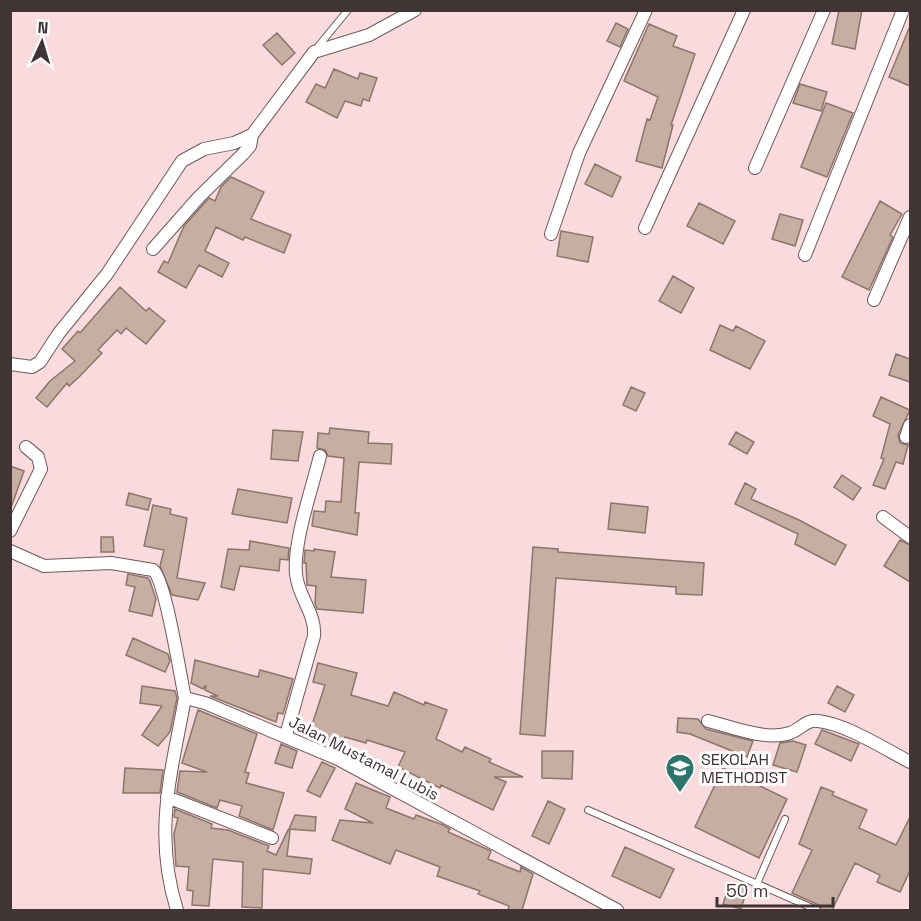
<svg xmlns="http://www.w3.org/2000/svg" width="921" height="921" font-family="'Space Grotesk',sans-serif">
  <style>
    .building { fill: #c7aea2; stroke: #8c756a; stroke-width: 1.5 }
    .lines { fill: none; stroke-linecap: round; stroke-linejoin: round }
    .lane-casing { stroke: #71585a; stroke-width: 8 }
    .street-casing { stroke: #71585a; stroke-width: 14 }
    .lane { stroke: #fff; stroke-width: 6 }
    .street { stroke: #fff; stroke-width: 12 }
    .labels { text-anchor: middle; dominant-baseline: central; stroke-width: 6; stroke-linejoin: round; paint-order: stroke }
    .street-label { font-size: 16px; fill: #403435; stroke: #fff }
    .poi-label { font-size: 16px; fill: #403435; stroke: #fff; text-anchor: start }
  </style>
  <rect width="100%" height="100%" fill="#f9dbdd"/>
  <path class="building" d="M839,10H862L855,49L832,44Z
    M616,23L628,29L620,47L607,41Z
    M649,24L677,36L673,46L695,54L671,125H673L662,168L636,161L647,119L650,120L658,97L624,81Z
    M910,26V86L889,77Z
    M277,33L295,53L282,65L263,45Z
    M334,69L358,79L360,73L377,78L369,101L363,99L361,106L345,101L337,118L306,102L316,84L325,88Z
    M800,84L827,92L821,111L793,103Z
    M826,103L853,113L827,177L801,167Z
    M595,164L621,177L612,197L585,184Z
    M231,177L264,192L251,219L291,235L284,253L245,237L243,240L216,227L205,251L229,263L222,277L199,265L186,288L158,272L164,261L168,263L184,226L209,198L215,201L221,187Z
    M880,201L902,214L890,235L893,237L869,290L842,277Z
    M699,203L735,221L723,244L687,226Z
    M780,214L803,220L795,246L772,239Z
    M561,231L593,237L588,262L557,256Z
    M673,276L694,288L681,313L659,301Z
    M120,287L146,311L149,308L165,321L146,344L126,328L121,334L117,330L98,350L102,353L79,377L69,386L67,383L47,407L36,398L50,381L75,361L62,349L78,331L80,333Z
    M720,325L733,331L736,326L765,341L750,369L710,350Z
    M896,354L910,359V382L889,375Z
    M631,387L645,393L636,411L623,405Z
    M881,397L910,410L898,435L900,443L908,445L903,464L896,462L885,489L873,485L884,459L881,458L890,424L873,416Z
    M330,428L369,432L368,443L392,444L391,464L359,462L355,513H359L357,535L312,526L314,511L325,512L326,501L341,502L344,458L328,456L325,450L317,448L318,433L329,434Z
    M273,430L303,432L298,461L271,459Z
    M736,432L754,442L747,454L729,444Z
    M10,466L24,471L12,505L10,504Z
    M842,475L861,488L853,500L834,487Z
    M745,483L756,489L751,499L799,520L846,545L835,565L795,544L798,534L735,504Z
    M238,489L292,498L287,523L232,514Z
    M129,493L151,499L148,510L126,505Z
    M611,503L648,507L645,533L608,529Z
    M153,505L171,509L170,514L187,518L177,578L205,583L198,600L172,595L160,566L164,550L144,546Z
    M101,537H113L114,552H101Z
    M900,540L910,545V582L884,566Z
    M250,541L289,548L288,560L280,559L279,571L240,566L234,590L221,587L228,549L249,550Z
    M533,547L558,549V552L704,563L702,595L676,594V587L556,578L545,736L520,734Z
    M314,549L335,552L331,577L366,580L363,613L317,609L315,603L316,586L307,585L306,563H304L305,550L314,551Z
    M128,574L148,578L150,581L156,599L152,616L129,611L135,587L126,585Z
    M133,638L168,654L170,661L165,672L126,655Z
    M195,660L258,677L260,670L293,679L283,714L278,713L276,722L210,696H218L205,690L206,685L203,689L191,683Z
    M318,663L357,673L351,695L388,706L394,692L424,705L425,702L447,710L436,739L462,752L465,747L491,759L489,762L523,777H494L506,782L493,810L441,785L440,788L398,767L405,752L367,740L366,743L345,737L343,744L309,734L325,685L313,682Z
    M142,686L175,691L177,698L170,732L158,746L142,735L162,706L140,703Z
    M837,686L854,695L845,712L828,703Z
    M198,710L257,734L245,772L249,773L246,783L284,793L273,830L239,816L242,806L220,800L217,808L177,792L180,771L207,772L182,763Z
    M678,718L698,719L706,729L753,741L747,757L690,734L677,732Z
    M822,730L859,744L851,761L815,744Z
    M793,741L806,745L797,772L773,765L780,743Z
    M281,744L297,751L292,768L275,763Z
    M542,751H573L572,779L542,778Z
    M322,762L335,768L320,797L307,791Z
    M125,768L163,770L160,793H123Z
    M723,768L787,799L759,858L695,827Z
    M356,783L390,797L386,808L414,819L416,815L443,825L450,829L448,832L491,851L488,859L520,872L521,867L533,874L522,910H508L509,906L478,894L480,891L437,876L440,867L396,850L390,864L332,840L340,820L373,823L345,809Z
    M821,787L834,792L832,795L867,810L859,828L896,845L910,817V871L900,892L877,882L880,875L855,863L832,910H822L819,905L792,893L812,850L799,844Z
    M548,801L565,809L549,844L532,836Z
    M175,809L212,824L211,828L228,830L269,846L267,851L276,855L288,830L290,831L287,856L312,859L310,874L263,869L262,908L242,907L243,862L213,859L209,906L192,905L193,891L187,890L189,867L176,866L174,834L178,818L174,817Z
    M295,815L316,817L315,831L289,829Z
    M625,847L674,869L660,898L612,876Z
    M730,883L747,889L741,909L723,904Z"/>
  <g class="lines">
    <g class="lane-casing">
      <path id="lane" d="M316,49L348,10
        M588,810L817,910
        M756,886L785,819"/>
    </g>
    <g class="street-casing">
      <path id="street" d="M755,168L824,10
        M645,228L744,10
        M551,234L579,153L646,10
        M153,249L199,197L243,154L250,146L252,135
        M805,255L903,10
        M874,300L910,217
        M10,364L32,367L40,362L59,333L107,274L182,161L204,149L234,143L252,135L314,52L369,35L415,10
        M906,437L910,425
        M883,517L910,537
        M10,531L41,469L38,457L26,447
        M10,551L44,566L111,563L153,570C166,581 180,676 185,698
        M708,721C732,727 766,741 790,733C800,730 806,719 818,721C846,724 885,749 910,762
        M286,735L314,636C316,613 298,597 296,574C293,542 312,489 320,456
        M167,797L272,838
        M177,910C153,834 171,774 185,698L205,703L338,759L617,910"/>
    </g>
    <use href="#lane" class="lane"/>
    <use href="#street" class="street"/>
  </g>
  <defs>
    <g id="school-pin" transform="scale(1.5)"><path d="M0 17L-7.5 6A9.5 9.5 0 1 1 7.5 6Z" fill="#2d756d" stroke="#fff"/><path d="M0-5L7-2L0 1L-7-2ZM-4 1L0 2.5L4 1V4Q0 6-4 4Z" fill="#fff"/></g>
  </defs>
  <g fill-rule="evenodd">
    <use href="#school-pin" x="680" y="768"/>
  </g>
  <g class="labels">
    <g class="street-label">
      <text transform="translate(364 758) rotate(27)">Jalan Mustamal Lubis</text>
    </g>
    <g class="poi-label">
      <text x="701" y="759">SEKOLAH<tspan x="701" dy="18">METHODIST</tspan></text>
    </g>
  </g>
  <rect width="921" height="921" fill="none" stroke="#403435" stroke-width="24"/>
  <g transform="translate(42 42) rotate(4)" stroke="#ffffff" stroke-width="4.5" paint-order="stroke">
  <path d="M0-4.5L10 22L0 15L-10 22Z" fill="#403435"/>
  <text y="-9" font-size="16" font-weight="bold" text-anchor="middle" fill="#403435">N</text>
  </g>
  <path d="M717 897v9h116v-9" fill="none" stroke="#403435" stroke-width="3"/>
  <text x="726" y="897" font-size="18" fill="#403435" stroke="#ffffff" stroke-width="4.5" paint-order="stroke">50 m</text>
</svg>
